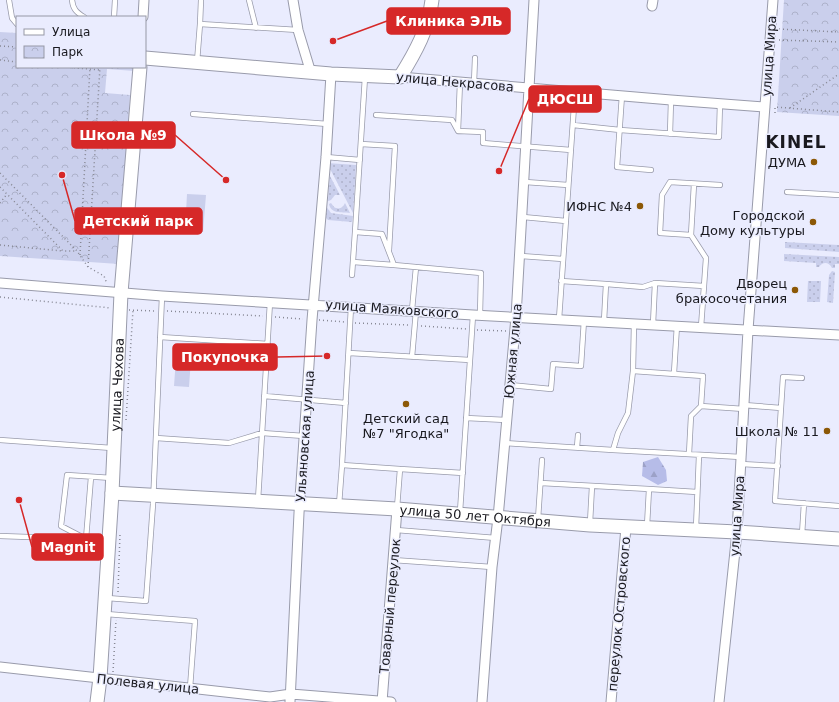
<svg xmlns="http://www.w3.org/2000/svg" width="839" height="702" font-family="'DejaVu Sans',sans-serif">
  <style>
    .grass { fill: url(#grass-dots) }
    .forest { fill: url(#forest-firs) }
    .park { fill: url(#park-crowns) }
    .pitch { fill: #cacfec }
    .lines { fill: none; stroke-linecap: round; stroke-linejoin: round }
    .lane-casing { stroke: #999bab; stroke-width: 6 }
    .street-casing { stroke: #999bab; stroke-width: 11 }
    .secondary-casing { stroke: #999bab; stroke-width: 15 }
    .path { stroke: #878894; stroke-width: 1.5; stroke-dasharray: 1 3; stroke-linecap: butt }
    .lane { stroke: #fff; stroke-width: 4.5 }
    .street { stroke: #fff; stroke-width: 9 }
    .secondary { stroke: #fff; stroke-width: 13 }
    .poi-dot { fill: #8c5806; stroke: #eaecfe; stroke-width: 1.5 }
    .labels { text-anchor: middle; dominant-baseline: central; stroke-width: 3; stroke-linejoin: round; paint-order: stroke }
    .street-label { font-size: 13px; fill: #19191f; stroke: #eaecfe }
    .poi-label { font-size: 13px; fill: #19191f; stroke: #eaecfe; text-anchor: end }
    .district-label { font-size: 17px; font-weight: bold; letter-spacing: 1px; fill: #19191f; stroke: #eaecfe }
    .leader { fill: none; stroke: #d62828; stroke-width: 1.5 }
    .callout-dot { fill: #d62828; stroke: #eaecfe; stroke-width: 1.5 }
    .callout { fill: #d62828; stroke: #d62828; stroke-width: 1.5 }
    .callout-label { font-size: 14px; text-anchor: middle; font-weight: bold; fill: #fff }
  </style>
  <defs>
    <pattern id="grass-dots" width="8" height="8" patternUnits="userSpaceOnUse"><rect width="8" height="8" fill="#cacfec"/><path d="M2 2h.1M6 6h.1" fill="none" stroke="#adb1ca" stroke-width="1.8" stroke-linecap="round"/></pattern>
    <pattern id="forest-firs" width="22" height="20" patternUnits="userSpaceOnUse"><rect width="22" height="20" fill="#b6bce8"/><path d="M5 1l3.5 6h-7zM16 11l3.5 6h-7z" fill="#9ca1c7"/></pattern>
    <pattern id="park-crowns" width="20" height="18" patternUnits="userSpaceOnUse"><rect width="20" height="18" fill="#cacfec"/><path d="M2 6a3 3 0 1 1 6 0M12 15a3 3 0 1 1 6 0" fill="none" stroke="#adb1ca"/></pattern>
  </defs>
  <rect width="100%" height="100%" fill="#eaecfe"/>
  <path class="grass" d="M327,163L356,165L353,213Z
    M330,176L340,195H335L331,200L328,201Z
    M331,203L334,207C339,210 343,208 345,203L350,213C341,212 331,214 329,204Z
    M325,205L331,213L353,216L352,222L328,220C323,216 325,210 325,205Z
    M785,242L839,245V252L785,248Z
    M784,254L839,257V264H835V268H832C829,262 823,261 819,267H816V263L784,261Z
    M832,271L835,272L833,303L827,302L829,275Z
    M808,281H821L820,302H807Z"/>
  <path class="forest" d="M658,457L666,470L667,481L658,485L642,476L643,462Z"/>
  <path class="park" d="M784,0H839V116L777,112Z
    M0,32L17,33V67H135V71L107,69L105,93L130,95L119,264L0,256Z"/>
  <path class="pitch" d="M187,194L206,195L203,232L185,231Z
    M176,358L191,359L189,387L174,386Z"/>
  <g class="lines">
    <g class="lane-casing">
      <path id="lane" d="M9,0L12,18L17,24
        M72,0C73,9 76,12 84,17
        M249,0L256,28
        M114,17L115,0
        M200,24L201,0
        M197,62L200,24L298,30
        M365,77L355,232L382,234L394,265L481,273L480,315
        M474,83L475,58
        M622,95L617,167L651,170
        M193,114L328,124
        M376,115L452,120L458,131L460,82
        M573,125L620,130L719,137L720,103
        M458,131L483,132V143L571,150
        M670,134L671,100
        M361,144L395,146L389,250
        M326,157L360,160
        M525,182L568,185
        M787,192L839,195
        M523,217L566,221
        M691,235L694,184
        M521,256L563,259
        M353,262L394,265
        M352,275L355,232
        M561,281L606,284L604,321
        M606,284L643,287L655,283L704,286L701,327
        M704,286L706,258L691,235L660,233L662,195L670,182L720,185
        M351,307L342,465L400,469L397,508
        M412,310L416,267
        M559,319L575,92
        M653,324L655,283
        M160,337L268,344
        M349,353L470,360
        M412,357L416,311
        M633,371L703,376L701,406L744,409
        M674,373L677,325
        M802,378L783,377L775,501L839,506
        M510,385L551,389L553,364L581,366L584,320
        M264,396L346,403
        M744,405L781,408
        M466,418L506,420
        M156,438L229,443L262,433L304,436
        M0,440L112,448
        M505,443L613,450L741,457
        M577,447L578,435
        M613,450L618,433L628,413L633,371L634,323
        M689,454L691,416L701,406
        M741,464L778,466
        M400,469L463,473
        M541,483L649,489L647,526
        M649,489L697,492
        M258,500L270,302
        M339,505L342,465
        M460,512L473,315
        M538,519L542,460
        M590,523L592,486
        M696,528L699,455
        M396,530L496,538
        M802,535L804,503
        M0,536L86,539L91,477
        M108,540L86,539L61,526L67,475L112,478
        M393,560L492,567
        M107,598L146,601L153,504L162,296
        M106,614L195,621L190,688"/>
    </g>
    <g class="street-casing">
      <path id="street" d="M293,0L298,30L311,73
        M652,6L653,0
        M143,17L144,0
        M400,77L671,100L765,107
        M0,283L162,296L473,315L839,335
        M0,667L270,697L291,694L391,702
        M290,702L299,513L312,320L326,157L331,74
        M382,702L397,509
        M482,702L492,567L498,518L516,317L534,0
        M611,702L626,527
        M719,702L737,532L748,330L773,0"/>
    </g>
    <g class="secondary-casing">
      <g id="secondary">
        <path d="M145,58L331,74L400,77C415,53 429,28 432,0"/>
        <path id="s1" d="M112,493L397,509L590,525L737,532L839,539"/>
        <path id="s2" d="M97,702L100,678L112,493L121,293L140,67"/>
      </g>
    </g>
    <path class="path" d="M779,29L839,32
      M779,40L839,42
      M0,46L17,47
      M0,60L17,62
      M66,67L100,70
      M790,108L839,74
      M775,113V107L839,112
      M0,173L77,251L88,267L104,276L107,284
      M0,187L63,251H77
      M0,203L7,194
      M0,245L63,251
      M80,255L90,67
      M88,267L100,67
      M0,297L111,308
      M129,310L156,311
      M167,311L263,316
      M275,317L303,319
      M319,320L345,322
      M355,323L409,325
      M421,326L467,329
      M477,330L507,331
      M126,420L133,310
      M118,592L120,534
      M113,672L116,620"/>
    <use href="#lane" class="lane"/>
    <use href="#street" class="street"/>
    <use href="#secondary" class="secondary"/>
  </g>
  <g class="poi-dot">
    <circle cx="814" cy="162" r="4"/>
    <circle cx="640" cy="206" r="4"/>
    <circle cx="813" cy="222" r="4"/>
    <circle cx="795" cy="290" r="4"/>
    <circle cx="406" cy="404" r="4"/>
    <circle cx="827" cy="431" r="4"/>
  </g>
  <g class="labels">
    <g class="street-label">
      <text transform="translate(769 56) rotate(-86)">улица Мира</text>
      <text transform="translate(455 82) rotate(5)">улица Некрасова</text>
      <text transform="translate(392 309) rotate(4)">улица Маяковского</text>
      <text transform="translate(513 351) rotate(-85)">Южная улица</text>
      <text stroke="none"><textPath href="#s2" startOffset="318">улица Чехова</textPath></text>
      <text transform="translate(305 436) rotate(-86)">Ульяновская улица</text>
      <text stroke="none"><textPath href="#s1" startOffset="364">улица 50 лет Октября</textPath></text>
      <text transform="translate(737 516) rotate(-86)">улица Мира</text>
      <text transform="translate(390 606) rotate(-85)">Товарный переулок</text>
      <text transform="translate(619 614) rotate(-85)">переулок Островского</text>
      <text transform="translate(148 684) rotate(6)">Полевая улица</text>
    </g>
    <g class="poi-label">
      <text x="806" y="162">ДУМА</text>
      <text x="632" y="206">ИФНС №4</text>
      <text x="805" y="215">Городской<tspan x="805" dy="15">Дому культуры</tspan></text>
      <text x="787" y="283">Дворец<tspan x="787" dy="15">бракосочетания</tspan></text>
      <text x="406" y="418" text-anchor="middle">Детский сад<tspan x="406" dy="15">№7 "Ягодка"</tspan></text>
      <text x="819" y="431">Школа № 11</text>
    </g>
    <g class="district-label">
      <text x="796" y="142">KINEL</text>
    </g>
  </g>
  <path class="leader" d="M333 41L387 21M499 171L529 99M226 180L175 135M62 175L75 221M327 356L277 357M19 500L32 547"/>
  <g class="callout-dot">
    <circle cx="333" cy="41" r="4"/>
    <circle cx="499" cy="171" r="4"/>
    <circle cx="226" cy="180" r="4"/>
    <circle cx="62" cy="175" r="4"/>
    <circle cx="327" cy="356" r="4"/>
    <circle cx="19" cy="500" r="4"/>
  </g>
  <g class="callout">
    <rect x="387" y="8" width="123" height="26" rx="4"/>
    <rect x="529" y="86" width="72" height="26" rx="4"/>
    <rect x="72" y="122" width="103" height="26" rx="4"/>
    <rect x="75" y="208" width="127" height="26" rx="4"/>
    <rect x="173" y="344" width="104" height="26" rx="4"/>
    <rect x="32" y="534" width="71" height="26" rx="4"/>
  </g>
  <g class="callout-label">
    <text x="449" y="26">Клиника ЭЛЬ</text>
    <text x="565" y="104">ДЮСШ</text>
    <text x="123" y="140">Школа №9</text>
    <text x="138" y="226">Детский парк</text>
    <text x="225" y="362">Покупочка</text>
    <text x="68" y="552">Magnit</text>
  </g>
  <rect x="16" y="16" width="130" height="52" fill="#eaecfe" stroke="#9698a5"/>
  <rect x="24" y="29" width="20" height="6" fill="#ffffff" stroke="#9698a5"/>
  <text x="52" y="36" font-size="12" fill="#19191f">Улица</text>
  <rect x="24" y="46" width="20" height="12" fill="url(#park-crowns)" stroke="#9698a5"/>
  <text x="52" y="56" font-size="12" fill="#19191f">Парк</text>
</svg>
